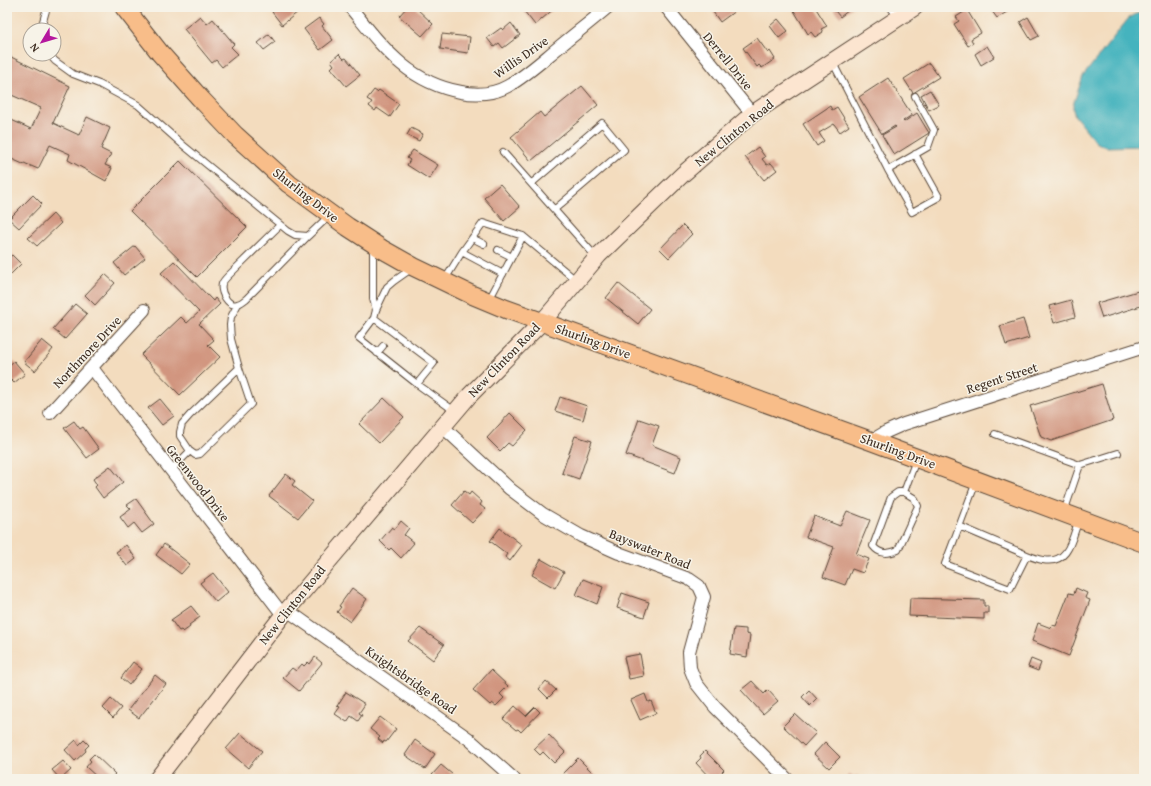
<svg xmlns="http://www.w3.org/2000/svg" width="1151" height="786" font-family="'Gentium Book Plus',serif">
  <style>
    .water { fill: #44b3be; stroke: #406e6e }
    .building { fill: #d1957f }
    .lines { fill: none; stroke-linecap: round; stroke-linejoin: round }
    .lane-casing { stroke: #574536; stroke-width: 8 }
    .street-casing { stroke: #574536; stroke-width: 14 }
    .secondary-casing { stroke: #574536; stroke-width: 18 }
    .primary-casing { stroke: #574536; stroke-width: 20 }
    .lane { stroke: #fff; stroke-width: 6 }
    .street { stroke: #fff; stroke-width: 12 }
    .secondary { stroke: #fce5d0; stroke-width: 16 }
    .primary { stroke: #f8bd89; stroke-width: 18 }
    .labels { text-anchor: middle; dominant-baseline: central; stroke-width: 3; stroke-linejoin: round; paint-order: stroke }
    .street-label { font-size: 13px; fill: #3b2a1e; stroke: #f7f3e8 }
  </style>
  <rect width="100%" height="100%" fill="#f7f3e8"/>
  <filter id="ink" filterUnits="userSpaceOnUse"><feTurbulence type="fractalNoise" baseFrequency=".025" numOctaves="2"/><feDisplacementMap in="SourceGraphic" scale="8" xChannelSelector="R" yChannelSelector="G"/><feConvolveMatrix kernelMatrix="1 2 1 2 8 2 1 2 1" color-interpolation-filters="sRGB"/></filter>
  <filter id="wash" filterUnits="userSpaceOnUse"><feTurbulence type="fractalNoise" baseFrequency=".012" numOctaves="4" result="noise"/><feDisplacementMap in="SourceGraphic" scale="16" xChannelSelector="R" yChannelSelector="G"/><feGaussianBlur stdDeviation="0.9" result="paint"/><feColorMatrix in="noise" values="0 0 0 0 0 0 0 0 0 0 0 0 0 0 0 0 0 1.4 0 .05"/><feComposite in="paint" operator="in"/></filter>
  <g filter="url(#wash)">
    <rect width="100%" height="100%" fill="#f3dcbe"/>
    <path class="water" d="M1144,9V146L1107,147L1101,145L1096,142L1075,116L1073,110V105L1083,76L1128,19Z"/>
    <g id="blocks">
      <path class="building" d="M279,7H304L282,25L272,12Z
        M407,7H415L433,24L422,36L399,16Z
        M528,7H556L535,25L524,11Z
        M712,7H732L735,11L720,22L711,9L712,8Z
        M795,7H815L827,26L821,29L823,32L815,37L811,32L808,34L793,9Z
        M832,7H853L840,17Z
        M989,7H1015L997,18Z
        M967,10L981,33L971,39L973,43L968,46L954,24L959,21L956,17Z
        M200,16L207,24L213,19L234,44L231,47L238,54L222,67L216,60L212,63L184,29Z
        M1028,17L1039,36L1031,40L1020,22Z
        M319,18L324,24L322,26L333,40L320,50L304,29Z
        M778,19L788,31L779,38L770,26Z
        M511,23L520,35L503,48L499,43L494,47L487,38L501,28L503,30Z
        M269,34L275,42L264,50L258,43Z
        M442,34L470,37L468,53L440,49Z
        M757,38L768,53L770,51L775,59L762,68L759,65L757,67L743,48Z
        M987,46L994,57L981,65L975,54Z
        M339,54L344,59L346,58L360,75L346,86L331,68L334,65L331,61Z
        M7,55L70,86L53,123L79,135L87,117L110,128L101,149L111,154L105,165L112,168L106,181L68,160L70,154L50,145L38,169L24,163L23,164L7,157V118L31,129L41,108L7,93Z
        M929,63L939,77L913,93L904,79Z
        M888,78L912,115L903,121L904,122L917,113L929,133L894,155L882,135L896,127L895,126L882,134L859,97Z
        M582,86L598,105L531,161L511,137L540,112L544,117Z
        M374,90L377,92L379,90L399,104L390,117L377,108L375,111L369,106L372,102L367,99Z
        M930,90L939,105L929,110L921,95Z
        M830,106L832,110L837,107L849,126L840,132L834,124L819,133L824,141L817,146L803,124Z
        M411,128L423,134L419,141L407,135Z
        M758,147L765,157L762,159L767,165L771,163L777,170L764,180L745,157Z
        M413,150L438,165L429,179L407,165L410,160L407,158Z
        M180,161L247,227L197,277L130,211Z
        M500,184L520,207L504,221L484,198Z
        M33,195L42,204L19,228L9,219Z
        M53,214L61,223L37,246L28,238Z
        M683,225L692,234L669,258L660,249Z
        M135,246L145,258L124,275L114,263Z
        M12,255L21,264L7,278V259Z
        M174,261L213,301L215,298L220,304L199,324L214,340L208,345L220,357L180,395L141,355L181,317L187,323L199,312L161,273Z
        M105,274L115,283L95,305L85,295Z
        M618,283L650,309L638,324L606,298Z
        M1138,291L1140,298L1144,296V305L1102,318L1097,303Z
        M1071,300L1075,317L1054,323L1049,306Z
        M75,304L87,314L65,339L53,329Z
        M1023,319L1029,338L1006,345L1000,326Z
        M42,340L53,349L35,371L24,362Z
        M14,361L25,374L14,383L11,380L7,384V367Z
        M1102,384L1113,420L1051,441L1041,437L1030,406Z
        M560,397L587,406L583,420L555,411Z
        M384,398L404,417L379,443L359,424Z
        M160,399L174,416L162,425L148,408Z
        M510,413L527,430L512,446L508,443L500,451L487,438Z
        M639,419L659,426L652,445L681,457L675,473L626,455Z
        M74,421L80,429L83,427L99,449L87,458L64,428Z
        M575,436L592,441L579,479L562,473Z
        M110,466L123,482L103,498L95,487L97,485L93,479Z
        M286,474L295,481L292,485L312,501L298,518L269,496Z
        M464,491L469,495L471,492L482,502L480,505L485,509L472,523L452,505Z
        M136,499L154,524L142,533L134,523L128,528L120,517L131,509L127,505Z
        M847,511L870,520L856,554L869,559L863,573L852,569L845,585L823,577L834,547L806,537L814,516L840,526Z
        M401,521L409,528L404,535L414,543L401,558L391,548L389,550L380,541L392,527L395,529Z
        M500,528L522,545L510,561L505,557L507,554L490,541Z
        M164,544L190,564L181,574L156,555Z
        M126,545L136,559L127,566L116,552Z
        M541,559L564,572L555,588L532,575Z
        M213,573L228,592L216,602L200,583Z
        M583,579L603,587L597,604L576,595Z
        M352,588L367,599L350,622L337,612L341,607L339,606Z
        M1076,588L1087,593L1085,598L1090,600L1069,656L1032,641L1038,623L1051,628L1052,625L1056,626L1069,593L1074,594Z
        M622,593L649,602L644,617L617,608Z
        M910,598L984,600V606H988V613H984V619L909,616Z
        M191,606L200,617L189,625L190,627L183,632L181,630L179,631L171,620Z
        M420,628L444,645L433,660L408,641Z
        M734,628L746,629V634L750,635L747,657L730,654Z
        M640,654L644,676L629,679L624,657Z
        M315,657L322,663L299,691L283,678L292,668L296,671L302,664L304,666L308,662L310,664Z
        M1031,659L1041,663L1038,671L1028,667Z
        M133,662L142,669L129,685L121,678Z
        M491,670L508,686L500,694L504,698L496,706L492,703L490,705L473,690Z
        M155,675L166,684L139,718L128,710Z
        M546,681L556,690L548,698L539,689Z
        M752,681L764,694L768,690L778,701L763,714L741,690Z
        M809,690L817,699L810,706L802,697Z
        M346,692L365,704L359,713L362,715L358,721L351,716L347,722L335,714L340,707L337,706Z
        M645,694L648,702L651,701L656,713L640,720L631,700Z
        M111,699L121,708L113,718L103,708Z
        M515,706L526,716L535,707L540,712L521,732L518,729L516,730L503,719Z
        M795,714L816,733L804,746L783,726Z
        M380,717L396,729L386,742L384,741L383,743L378,739L380,737L370,729Z
        M240,733L262,751L248,768L226,749Z
        M549,735L565,752L554,763L543,752L540,755L534,749Z
        M76,740L79,745L84,740L89,745L85,749L86,751L75,761L65,750Z
        M415,740L435,754L425,769L405,755Z
        M825,742L840,757L829,768L814,754Z
        M705,751L724,770L715,779H711L696,763L701,758L700,756Z
        M94,754L115,774L110,779H99L86,767L91,761L89,759Z
        M578,758L598,778L596,779H568L563,773Z
        M63,761L71,770L61,779H60L52,770Z
        M441,765L458,779H436L432,775Z
        M850,774L854,778L856,775L861,779H846Z"/>
    </g>
  </g>
  <g filter="url(#ink)">
    <use href="#blocks" fill-opacity="0" stroke="#574536" stroke-width="1"/>
    <g class="lines">
      <g class="lane-casing">
        <path id="lane" d="M42,30V25L47,7
          M49,54L55,61L73,74L99,84L138,105L183,145L288,231L295,235L308,236L329,216
          M833,63L888,170
          M915,96L934,130L928,147L888,170L912,212L939,197L915,154
          M503,152L597,258
          M532,183L602,123L624,150L555,209
          M280,225L228,276C226,278 223,281 222,284C220,292 228,307 237,304C240,304 243,301 246,299L308,236
          M472,238L484,244
          M373,246V299L376,310
          M498,250L512,257
          M462,252L483,223L523,236
          M411,269L394,281L387,287L376,310L374,318L359,338L417,384L456,412
          M444,281L462,252L503,274
          M489,300L523,236L577,281
          M238,304L231,317L230,325L231,339L239,368L251,404L200,454L195,455L190,451L180,436V432L182,424L190,415L239,368
          M374,318L434,363L417,384
          M377,353L383,346
          M995,434L1080,465L1064,512
          M1080,465L1118,453
          M171,470L190,451
          M976,482L945,564L1010,589L1027,555C1032,557 1037,559 1043,560C1069,565 1072,538 1079,519
          M904,492L914,498L918,506L898,550C888,554 880,555 873,546L891,497L898,492H904L916,460
          M959,526L1027,555"/>
      </g>
      <g class="street-casing">
        <path id="street" d="M350,7C382,46 407,82 461,92C476,95 494,94 508,86C522,78 535,67 547,57C567,40 588,24 608,7
          M666,7L752,114
          M894,7L901,15
          M92,368L283,615
          M50,413L144,310
          M443,427L510,489L543,514L581,536L619,553L689,579L699,586L704,597L689,652L690,668L696,683L715,707L787,779
          M871,441L886,432L904,424L1144,347
          M287,610L469,739L514,779"/>
      </g>
      <g class="secondary-casing">
        <path id="secondary" d="M157,779L283,615L468,397L542,322L599,255L683,174L752,114L915,7"/>
      </g>
      <g class="primary-casing">
        <path id="primary" d="M124,7L160,53L200,98L235,135L289,184L348,227L382,249L414,267L470,294L506,309L871,441L1144,543"/>
      </g>
      <use href="#lane" class="lane"/>
      <use href="#street" class="street"/>
      <use href="#secondary" class="secondary"/>
      <use href="#primary" class="primary"/>
    </g>
  </g>
  <g class="labels">
    <g class="street-label">
      <text transform="translate(521 57) rotate(-35)">Willis Drive</text>
      <text transform="translate(728 61) rotate(51)">Derrell Drive</text>
      <text transform="translate(734 133) rotate(-39)">New Clinton Road</text>
      <text transform="translate(306 195) rotate(38)">Shurling Drive</text>
      <text transform="translate(593 341) rotate(20)">Shurling Drive</text>
      <text transform="translate(87 352) rotate(-47)">Northmore Drive</text>
      <text transform="translate(504 360) rotate(-46)">New Clinton Road</text>
      <text transform="translate(1002 378) rotate(-18)">Regent Street</text>
      <text transform="translate(898 451) rotate(20)">Shurling Drive</text>
      <text transform="translate(198 483) rotate(52)">Greenwood Drive</text>
      <text transform="translate(650 549) rotate(22)">Bayswater Road</text>
      <text transform="translate(292 605) rotate(-51)">New Clinton Road</text>
      <text transform="translate(411 680) rotate(35)">Knightsbridge Road</text>
    </g>
  </g>
  <rect width="1151" height="786" fill="none" stroke="#f7f3e8" stroke-width="24"/>
  <g transform="translate(42 42) rotate(232)"><circle r="19" fill="#f7f3e8" stroke="#aca397"/>
  <path d="M0-3L7 15L0 10L-7 15Z" fill="#b5179e"/>
  <text y="-6" font-size="11" font-weight="bold" text-anchor="middle" fill="#3b2a1e">N</text>
  </g>
</svg>
